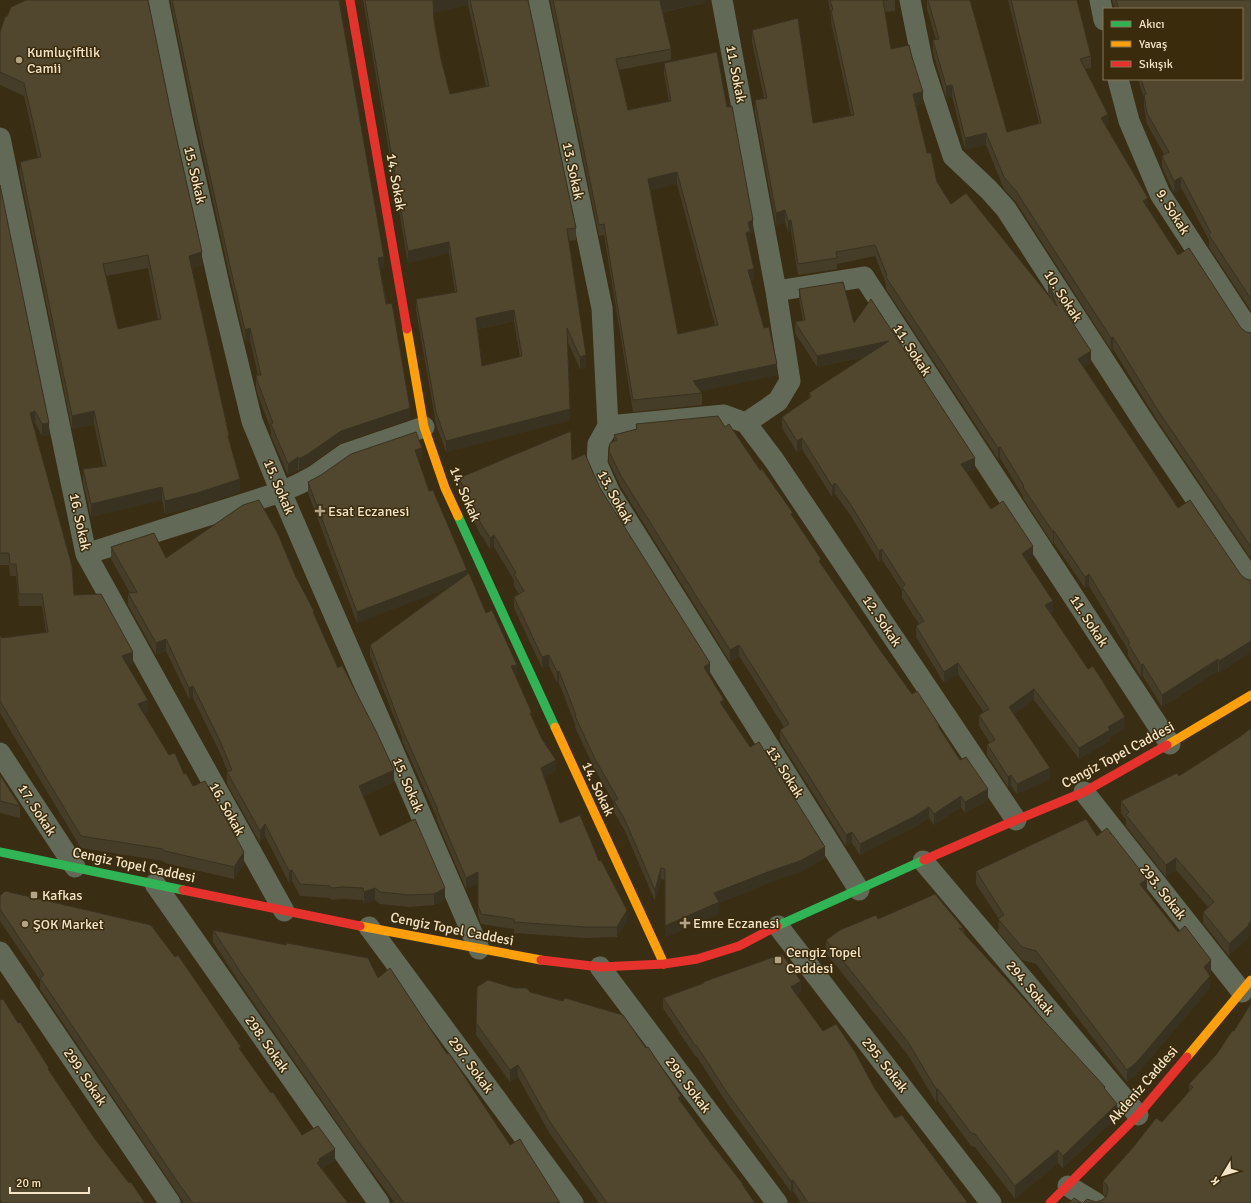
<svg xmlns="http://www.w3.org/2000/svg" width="1251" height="1203" font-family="Signika,sans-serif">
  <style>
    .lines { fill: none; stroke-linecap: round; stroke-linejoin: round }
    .street { stroke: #636957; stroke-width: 21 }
    .fast { stroke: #30b455; stroke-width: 9 }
    .slow { stroke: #ff9f0a; stroke-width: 9 }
    .jam { stroke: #e5322d; stroke-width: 9 }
    .wall { fill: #463d28; fill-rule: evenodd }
    .shaded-wall { fill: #393220 }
    .building { fill: #51472e; stroke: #393220; fill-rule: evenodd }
    .poi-dot { fill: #b3a488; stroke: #3a2b0d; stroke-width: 1.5 }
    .labels { text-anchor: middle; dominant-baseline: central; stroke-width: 3; stroke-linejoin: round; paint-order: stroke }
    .poi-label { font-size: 14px; fill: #f4e4c7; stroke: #3a2b0d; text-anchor: start }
    .street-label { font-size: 14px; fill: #f4e4c7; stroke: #3a2b0d }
  </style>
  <rect width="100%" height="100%" fill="#392e14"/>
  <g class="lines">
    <path class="street" d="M158,0L183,123L220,289L252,421L281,492L479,949
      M538,0L602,308L608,426L598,444L597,464L610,493L859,890
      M722,0L776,291L790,381L778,401L746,423
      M910,0L923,65L953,156L989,190L1006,209L1147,427L1251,580
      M1100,0L1104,20
      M1118,79L1129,121L1160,194L1251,333
      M0,138L86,554L284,911
      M776,291L864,277L1170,744
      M608,426L724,415L746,423L774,460L1016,820
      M86,554L281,492L299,484L314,476L345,454L424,427
      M0,753L75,867
      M1084,792L1242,992
      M923,861L1138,1115
      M155,884L379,1203
      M778,926L991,1203
      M369,927L573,1203
      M0,952L170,1203
      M600,967L777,1203
      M1068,1186L1096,1203"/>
    <path class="fast" d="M458,516L555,727
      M0,852L183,890
      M777,926L924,860"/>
    <path class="slow" d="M407,329L424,427L445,488L458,516
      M555,727L664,964
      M1167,745L1251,695
      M360,926L541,960
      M1187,1057L1251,980"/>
    <path class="jam" d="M350,0L407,329
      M924,860L1016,820L1084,792L1167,745
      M183,890L360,926
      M541,960L600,967L664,964L697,959L739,946L777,926
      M1050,1203L1138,1115L1187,1057"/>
  </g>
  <path class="wall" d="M170,0H339L384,268L380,269L410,419L341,443L308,466L299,470L298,469L288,475L271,436V430L258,395L256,387V375H258L250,340L245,341L232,286L195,120Z
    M363,0H528L576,228V240L569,241L586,367L580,369L567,340L570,420L446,452L436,424L416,310V299L455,292L449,253L408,263ZM468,5L486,86L450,94L441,59L434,20L433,13ZM514,321L520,357L482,366L478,329Z
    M550,0H706V1L705,2V3L663,12L671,49V60L619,70L628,110L669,101L664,74V63L727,107L753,232L750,233V242L748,243L754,280L751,281L777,375L700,391L702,393V405L633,412L604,235L599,236ZM677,184L715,325L678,334L650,190Z
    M828,0H895V11L885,12L891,49L912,57L923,103L916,105L927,153L937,182L951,204L1048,296V285L1091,362L1084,367L1178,508L1241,575L1246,579L1251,580V652L1219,673L1218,671L1162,707L1143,676L1141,677L1128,656V650L1089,586L1085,588L1054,543L1053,544L1023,498V496L1000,458L998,459L886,289V284L875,256L837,264V269L798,275L791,231L788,232L785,222L776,225L755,112V100L764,98L752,42V30L813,123L851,115L831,22V16Z
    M927,0H970L1007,132L1039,123L1008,0H1077L1091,56V68L1085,69L1108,126L1106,127L1148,208L1178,255L1241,328L1246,332L1251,333V559L1157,420L1113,349L1111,350L1016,202L1004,189L986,145L965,149L952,96L946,98L933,52V40H936L927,9Z
    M1112,0H1251V311L1209,247V240L1183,191L1181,189L1174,193L1162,167V156L1164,154L1147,124L1144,107V98L1138,79H1242V9H1115Z
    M0,32L202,265L192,268L240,492L197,506L165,514L162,500L91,517L83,482V469L103,466L94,424L72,429L20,175V162L38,158L24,96L0,85ZM148,268L158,320L118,329L106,276Z
    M0,185L49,435L42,436L35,423L33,424L74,595L133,664L128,666L148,712L144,714L169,755L193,786L244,864L234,879L165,863L163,861L81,848L0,713V635L2,638L46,632L42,606H19L16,576H10L9,565H0Z
    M799,289L854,323L975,469L967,472L991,509L1033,557L1027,561L1053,611L1050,613L1125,728L1110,737V741L1079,759L1034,700L1013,715L1050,779L1017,794L1011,786L1008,787L987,755V744L990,743L979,726V715L984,713L958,674L944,683L916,637V626L919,624L902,598V590L882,560L879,562L851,516L835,494L832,497L802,449L797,452L782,428V417L809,398V393L864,357L817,367L795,333V322L803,320L799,299Z
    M636,424L793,517L821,565L880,650L912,694L939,728L988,800L965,813L961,807L934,825L929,818L915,827L860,855L852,843L846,846L780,741V730L784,727L739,656L730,662L621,487L609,462V451L614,441V435L636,429Z
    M418,459L429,491L486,613L517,675L515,676L532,718L556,771L544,777L560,823L599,861L627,921L617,937L585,938L514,933V929L481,924L478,915V883L466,889L437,821V818L402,740V737L370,656V645L447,588L357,623L308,493V482L422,459Z
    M572,460L600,488L710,675H709L724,708L825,858L800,872L773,881L719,903V914L665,937V880L661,879L655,901L625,831L614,812V803L595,770L575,727V724L559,683H557L549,666L542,668L514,608V597L519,594L514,586V580L494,547L490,549L479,532L459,489V478Z
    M111,547L166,558L295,575L314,615L338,668L394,782L363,796L380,836L445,900L434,905L410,907L380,904L375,900L364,904L363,900L343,899L331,900L330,898L300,896L292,881L289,883L265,836L260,843L227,784V772H228L220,753L193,698L189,699L166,651L156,655L128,605V593H130L111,559Z
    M0,775L20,806V818L0,813Z
    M1121,801L1249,935V937L1229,956L1203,923V912L1208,907L1176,870L1166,877L1126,826V820L1121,813Z
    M1097,836L1147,891L1146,892L1211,972L1209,974L1210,988L1136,1075L1127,1082L1036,964L1022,960L998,932L999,919L976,884V871Z
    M935,894L964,929V933L1105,1089L1117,1117L1063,1168L1058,1163L1015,1199L975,1147L971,1146L938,1101L936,1102L908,1055L826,953V940L878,919Z
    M0,896L241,1051L271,1093L302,1135L335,1161L322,1168L348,1203H184L40,989V980L0,921Z
    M213,930L378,978L447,1054L510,1145L560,1203H395L358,1153L241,985L213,942Z
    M703,982L801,992L797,995L823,1031L875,1089L895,1118L968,1203H801L793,1191L791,1192L726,1102L697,1057L695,1056L663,1008V998L703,983Z
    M477,987L515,988L530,992L681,1103L710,1142L743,1186L755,1203H599L550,1134L518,1077L510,1082L476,1035Z
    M1234,1031L1251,1203L1096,1202L1102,1200L1106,1197L1103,1194V1181L1162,1122L1189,1091V1084L1216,1055Z"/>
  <path class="shaded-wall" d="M438,0H468V5L433,13V1Z
    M664,0H706V1L705,2V3L660,12V1Z
    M952,85V96L946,98V86Z
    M923,92V103L913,105V94Z
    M1108,114V126L1101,130V118Z
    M986,133V145L965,149V138Z
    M677,172V184L648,191V179Z
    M1181,177V189L1174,193V181Z
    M1148,198V209L1143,201Z
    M785,210V222L776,225V213Z
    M753,220V232L750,233V242L746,244V233L748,222Z
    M791,220V231L788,232V221Z
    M449,242V253L408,263V251Z
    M202,252V265L189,269V256Z
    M384,257V268L378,270V258Z
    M754,269V280L748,282V270Z
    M514,310V321L476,329V318Z
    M250,328V340L245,341V330Z
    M1113,337V349L1111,350V338Z
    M889,341V351L817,367V356Z
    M1091,351V362L1078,371V359Z
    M586,355V367L580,369V357Z
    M777,364V375L693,393V381Z
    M410,408V419L341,443L308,466L299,470V459L341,431Z
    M570,409V420L446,452V441Z
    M35,411V423L30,425V413Z
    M94,411V424L72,429V416Z
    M49,423V435L42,436V424Z
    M802,438V449L797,452V441Z
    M1000,447V458L998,459V448Z
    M422,448V459L415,460V450Z
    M298,457V469L288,475V464Z
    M975,458V469L961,474V464Z
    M240,479V492L197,506L165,514V501Z
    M835,483V494L832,497V486Z
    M162,487V500L91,517V504Z
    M1054,531V543L1053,544V532Z
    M494,535V547L490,549V538Z
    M1033,546V557L1022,565V554Z
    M882,549V560L879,562V551Z
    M467,570V581L357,623V612Z
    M1089,574V586L1085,588V577Z
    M1053,601V611L1045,616V605Z
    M166,639V651L156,655V643Z
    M1251,641V652L1219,673V661Z
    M739,645V656L730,662V650Z
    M133,652V664L122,668V656Z
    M549,655V666L542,668V657Z
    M1218,659V671L1162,707V695Z
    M710,663V675L704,678V667Z
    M958,663V674L944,683V672Z
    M1143,664V676L1141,677V665Z
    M517,665V675L511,677V666Z
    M559,671V683H557V672Z
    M193,686V698L189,699V688Z
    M1034,689V700L1009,718V707Z
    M148,700V712L138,716V704Z
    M724,700V711L720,702Z
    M1125,717V728L1110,737V741L1079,759V748L1108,727Z
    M556,760V771L541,778V768Z
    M1050,768V779L1017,794V784Z
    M394,770V782L359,798V786Z
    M1011,775V786L1008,787V777Z
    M988,789V800L965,813V802Z
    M961,796V807L934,825V814Z
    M929,807V818L915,827L860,855V844Z
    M265,824V836L260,843V831Z
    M852,832V843L846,846V835Z
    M825,847V858L800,872L773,881L719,903V914L665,937V926L714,893Z
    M244,852V864L234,879V867Z
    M1176,858V870L1166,877V865Z
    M661,868V879L655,901V890Z
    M292,870V881L289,883V871Z
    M478,872V883L466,889V878Z
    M1147,879V891L1140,897V884Z
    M375,888V900L364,904V892Z
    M445,888V900L434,905V894Z
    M627,910V921L617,937V927Z
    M1251,922V933L1249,935V937L1229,956V944Z
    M1211,960V972L1204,979V967Z
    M1210,976V988L1136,1075L1127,1082V1070Z
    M801,981V992L791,998V987Z
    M518,1065V1077L510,1082V1070Z
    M936,1089H938V1101L936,1102Z
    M681,1096V1108L678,1098Z
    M1117,1104V1117L1063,1168V1156Z
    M335,1149V1161L320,1169L317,1163L319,1159Z
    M1058,1150V1163L1015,1199V1186Z
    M793,1180V1191L791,1192V1181Z"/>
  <path class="building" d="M27,0H148L171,113L202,252L189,256L229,435L228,436L240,479L197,493L165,501L162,487L91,504L83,469L106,466L94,411L72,416L20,162L41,157L24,83L0,72V32L5,17L7,16L11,7L24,1ZM148,255L161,319L118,329L103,264Z
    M172,0H339L384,257L378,258L386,304L392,303L410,408L341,431L308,454L299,459L298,457L288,464L271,424L273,423L258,383L256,375H261L250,328L245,330L232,275L195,109Z
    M365,0H438L433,1L434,20L441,59L450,94L489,86L470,0H528L576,228L567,229L586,355L580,357L567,328L570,409L446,441L436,412L416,299L457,292L449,242L408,251ZM514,310L522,356L482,366L476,318Z
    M553,0H664L660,1L671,49L616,59L628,110L671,101L664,63L717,52L727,107L732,106L753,220L748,222L750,231L746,233L754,269L748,270L764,328L769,327L777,364L693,381L702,393L633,400L604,224L599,225ZM677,172L718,325L678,334L648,179Z
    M830,0H888H883L891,49L909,45L912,57L923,92L913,94L927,153H931L937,182L951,204L966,193L1057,306L1048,285L1091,351L1078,359L1178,508L1190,500L1241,575L1246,579L1251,580V641L1219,661L1218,659L1162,695L1143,664L1141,665L1128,644L1130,643L1089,574L1085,577L1054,531L1053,532L1023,487L1024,486L1000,447L998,448L886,277L887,275L875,245L836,252L837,258L798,264L791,220L788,221L785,210L776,213L755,100L767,98L752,30L798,18L813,123L854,115L831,10H833Z
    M928,0H970L1007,132L1041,123L1011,0H1077L1091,56L1080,59L1108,114L1101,118L1148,198L1143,201L1178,255L1189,248L1241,328L1246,332L1251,333V547L1157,409L1113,337L1111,338L1016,191L1004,177L986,133L965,138L952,85L946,86L933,40L939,39Z
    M1116,0H1251V299L1209,235L1211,233L1183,180L1181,177L1174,181L1162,156L1169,152L1147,113L1144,95L1146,94L1141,79H1242V9H1119Z
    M0,185L49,423L42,424L35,411L30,413L72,566L74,595L101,594L133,652L122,656L148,700L138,704L169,755L175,753L184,774L186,773L193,786L205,781L244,852L234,867L165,851L163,849L81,836L0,701V635L2,638L48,632L42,594H19L16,564H10L9,553H0Z
    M843,282L854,323L871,299L975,458L961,464L991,509L1003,501L1033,546L1022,554L1053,601L1045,605L1088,669L1093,666L1125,717L1108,727L1110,730L1079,748L1034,689L1009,707L1050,768L1017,784L1011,775L1008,777L987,744L995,740L979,715L989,709L958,663L944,672L916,626L924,621L902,587L905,585L882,549L879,551L851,505L835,483L832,486L802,438L797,441L782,417L811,397L809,393L889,341L817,356L795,322L805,320L799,289Z
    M718,416L725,427L729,424L760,470L762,469L793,513L791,514L821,559L819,561L880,650L912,694L917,691L939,725L938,726L960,760L966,757L988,789L965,802L961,796L934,814L929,807L915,816L860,844L852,832L846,835L780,730L789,724L739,645L730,650L621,476L609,451L610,443L617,440L614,435L637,429L636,424Z
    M571,431L572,460L585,454L600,488L710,663L704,667L724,700L720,702L750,747L759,742L825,847L800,861L773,870L714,893L719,902L665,926V869L661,868L655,890L625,820L614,801L618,799L595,759L575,716L576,715L559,671L557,672L549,655L542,657L514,597L524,591L514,574L516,573L494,535L490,538L479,520L459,478Z
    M416,432L422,448L415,450L429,491L433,490L467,570L357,612L308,482L321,475L351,454Z
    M259,500L278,534L295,575L314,611L313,612L338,668L342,665L376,731L394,770L359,786L380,836L415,819L445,888L434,894L410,895L380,892L375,888L364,892L363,888L343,887L331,888L330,886L300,884L292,870L289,871L265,824L260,831L227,772L232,770L220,741L193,686L189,688L166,639L156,643L128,593L137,592L111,547L154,533L166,558L243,505Z
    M469,573L486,613L492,610L517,665L511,666L532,713H530L542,739L556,760L541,768L560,823L580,815L599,861L601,860L627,910L617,927H585L514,922V919L481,914L478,905V872L466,878L437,810H438L402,729L370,645Z
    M1251,728V922L1248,924L1249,925L1229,944L1203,912L1214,902L1176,858L1166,865L1126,815L1129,812L1121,801L1177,773L1179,776L1238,738Z
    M0,775L20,806L0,801Z
    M1086,819L1097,836L1107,828L1147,879L1140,884L1178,932L1185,926L1211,960L1204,967L1210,976L1136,1063L1127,1070L1036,951L1022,947L998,919L1004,915L976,871Z
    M5,891L151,925L175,957L178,955L241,1047L239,1048L271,1093L273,1092L302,1135L318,1126L335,1149L319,1159L320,1161L317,1163L348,1203H193L181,1187L40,978L44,975L0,909V896Z
    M935,894L964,929L959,928L1105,1087L1104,1088L1117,1104L1063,1156L1058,1150L1015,1186L975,1134L971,1133L938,1089H936L908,1042L826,940L840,930L876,915L878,919Z
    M213,930L286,945L287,943L368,958L378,978L390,968L447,1054L449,1053L510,1145L520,1139L524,1146L560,1203H404L358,1141L241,973Z
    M782,954L801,981L791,987L823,1031L836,1024L855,1052L875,1089L895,1118L902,1115L968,1203H808L793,1180L791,1181L726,1091L697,1046L695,1045L663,998L704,983L703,982Z
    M488,980L515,988H527L530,992L563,1001L565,998L623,1015L646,1048L648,1047L681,1096L678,1098L710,1142L743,1184H742L755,1203H607L550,1122L518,1065L510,1070L476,1023L477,987Z
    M0,998L1,1000L3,999L18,1023L20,1022L49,1068L48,1069L95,1139L129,1183L131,1182L145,1203H2L0,1200Z
    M1250,1005H1251V1203H1083L1087,1199L1096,1202L1102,1200L1106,1197L1108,1190L1107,1185L1103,1181L1135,1145L1156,1118L1162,1122L1193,1087L1189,1084L1216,1055L1232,1031H1234Z
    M1074,1198L1082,1203H1069Z"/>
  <g class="poi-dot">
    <circle cx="19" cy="60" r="4"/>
    <path d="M318 505h4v4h4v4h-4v4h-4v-4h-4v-4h4z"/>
    <rect x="30" y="891" width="8" height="8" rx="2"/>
    <path d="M683 917h4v4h4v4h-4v4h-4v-4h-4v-4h4z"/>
    <circle cx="25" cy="924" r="4"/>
    <rect x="774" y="956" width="8" height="8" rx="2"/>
  </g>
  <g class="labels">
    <g class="poi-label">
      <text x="27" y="52">Kumluçiftlik<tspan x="27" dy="16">Camii</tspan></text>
      <text x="328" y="511">Esat Eczanesi</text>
      <text x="42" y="895">Kafkas</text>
      <text x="693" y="923">Emre Eczanesi</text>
      <text x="33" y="924">ŞOK Market</text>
      <text x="786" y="952">Cengiz Topel<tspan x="786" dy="16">Caddesi</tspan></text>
    </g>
    <g class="street-label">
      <text transform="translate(736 74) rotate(79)">11. Sokak</text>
      <text transform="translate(573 171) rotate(78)">13. Sokak</text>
      <text transform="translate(195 175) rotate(77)">15. Sokak</text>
      <text transform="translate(396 182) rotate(80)">14. Sokak</text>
      <text transform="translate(1173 212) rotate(58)">9. Sokak</text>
      <text transform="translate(1063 296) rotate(57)">10. Sokak</text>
      <text transform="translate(912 350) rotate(57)">11. Sokak</text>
      <text transform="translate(279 487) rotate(67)">15. Sokak</text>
      <text transform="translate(465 494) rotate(67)">14. Sokak</text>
      <text transform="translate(615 497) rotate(61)">13. Sokak</text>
      <text transform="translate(80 522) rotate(78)">16. Sokak</text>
      <text transform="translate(882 621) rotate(56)">12. Sokak</text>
      <text transform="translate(1089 621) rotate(57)">11. Sokak</text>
      <text transform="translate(1118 755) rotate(-28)">Cengiz Topel Caddesi</text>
      <text transform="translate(785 772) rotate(58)">13. Sokak</text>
      <text transform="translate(408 785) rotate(67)">15. Sokak</text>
      <text transform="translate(598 789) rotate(65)">14. Sokak</text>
      <text transform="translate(227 809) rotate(61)">16. Sokak</text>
      <text transform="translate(37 810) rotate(57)">17. Sokak</text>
      <text transform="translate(134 865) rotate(12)">Cengiz Topel Caddesi</text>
      <text transform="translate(1163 892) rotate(52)">293. Sokak</text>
      <text transform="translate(452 929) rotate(11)">Cengiz Topel Caddesi</text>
      <text transform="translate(1030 988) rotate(50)">294. Sokak</text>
      <text transform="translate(267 1044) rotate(55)">298. Sokak</text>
      <text transform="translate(471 1065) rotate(54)">297. Sokak</text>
      <text transform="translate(885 1065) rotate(52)">295. Sokak</text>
      <text transform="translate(85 1077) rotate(56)">299. Sokak</text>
      <text transform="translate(688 1085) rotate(53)">296. Sokak</text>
      <text transform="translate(1143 1085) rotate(-49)">Akdeniz Caddesi</text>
    </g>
  </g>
  <rect x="1103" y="8" width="140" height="72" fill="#3a2b0d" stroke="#847557"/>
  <rect x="1111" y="21" width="20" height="6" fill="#30b455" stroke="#847557"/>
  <text x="1139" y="28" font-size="12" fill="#f4e4c7">Akıcı</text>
  <rect x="1111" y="41" width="20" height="6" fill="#ff9f0a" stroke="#847557"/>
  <text x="1139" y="48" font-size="12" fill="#f4e4c7">Yavaş</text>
  <rect x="1111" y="61" width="20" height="6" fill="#e5322d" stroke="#847557"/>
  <text x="1139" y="68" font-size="12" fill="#f4e4c7">Sıkışık</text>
  <g transform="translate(1223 1175) rotate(232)" stroke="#3a2b0d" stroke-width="3" paint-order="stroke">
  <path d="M0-3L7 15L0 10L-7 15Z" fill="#f4e4c7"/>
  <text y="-6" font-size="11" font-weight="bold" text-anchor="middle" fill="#f4e4c7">K</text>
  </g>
  <path d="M10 1187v6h79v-6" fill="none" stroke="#f4e4c7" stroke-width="2"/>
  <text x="16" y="1187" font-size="12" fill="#f4e4c7" stroke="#3a2b0d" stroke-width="3" paint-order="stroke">20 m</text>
</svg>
